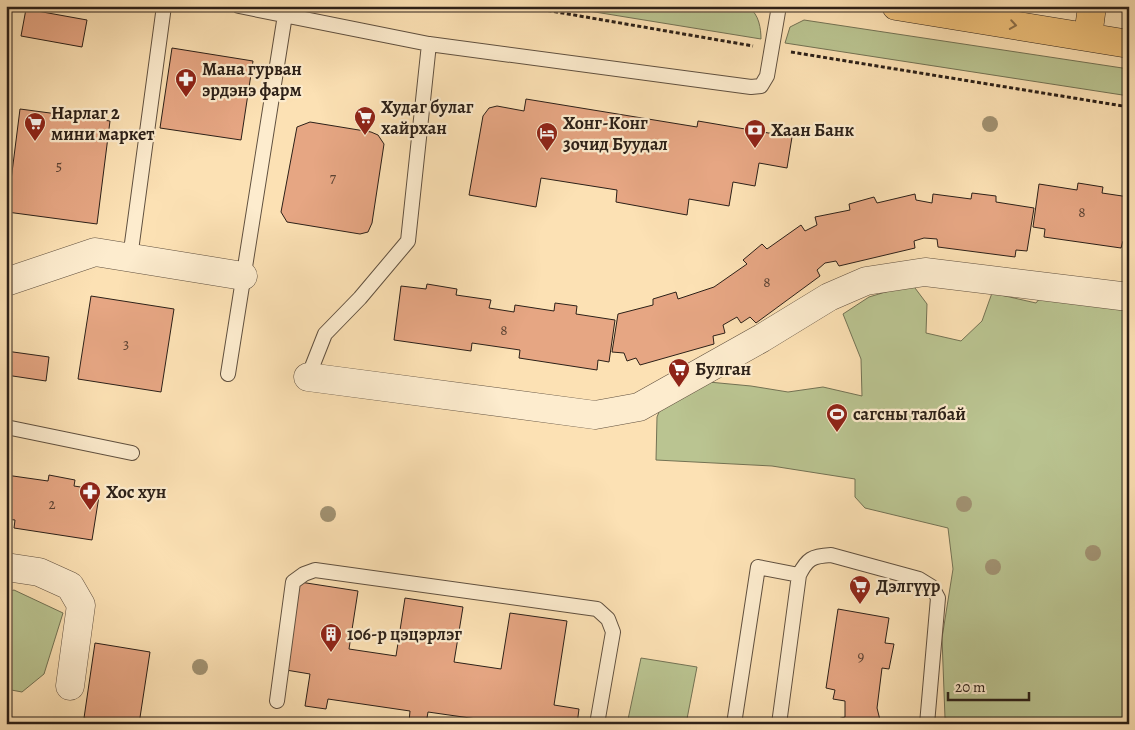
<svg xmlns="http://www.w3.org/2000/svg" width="1135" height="730" font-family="Alegreya,serif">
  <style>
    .green { fill: #bac491; stroke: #737254 }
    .building { fill: #e6a683; stroke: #2c2018 }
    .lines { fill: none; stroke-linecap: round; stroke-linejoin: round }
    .lane-casing { stroke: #60503f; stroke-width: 16 }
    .street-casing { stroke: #60503f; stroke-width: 29 }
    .highway-casing { stroke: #2c2018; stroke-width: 29 }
    .path { stroke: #2c2018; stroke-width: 3; stroke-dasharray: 4 2.5; stroke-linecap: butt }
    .lane { stroke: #fdecce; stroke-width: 14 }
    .street { stroke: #fdecce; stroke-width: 28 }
    .highway { stroke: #eec07a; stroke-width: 28 }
    .tree { fill: #a19272 }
    .oneway { stroke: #8d7049 }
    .labels { text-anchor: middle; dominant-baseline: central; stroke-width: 4.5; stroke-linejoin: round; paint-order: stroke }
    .number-label { font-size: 15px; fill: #5a4233 }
    .poi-label { font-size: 18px; font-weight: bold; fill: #2c2018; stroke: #fdecce; text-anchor: start }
  </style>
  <rect width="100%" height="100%" fill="#fce1b4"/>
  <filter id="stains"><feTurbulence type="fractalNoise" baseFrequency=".004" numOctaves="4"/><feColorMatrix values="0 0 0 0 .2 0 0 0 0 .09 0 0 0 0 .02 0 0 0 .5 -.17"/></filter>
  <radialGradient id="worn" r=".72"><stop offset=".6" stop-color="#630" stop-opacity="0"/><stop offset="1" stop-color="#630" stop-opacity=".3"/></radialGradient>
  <path class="green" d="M558,6H736C740,7 745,7 749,8C759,14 761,29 761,39Z
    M804,20L1129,69V96L785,43L790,27Z
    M1055,279L1129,292V724H978L945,718L942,638L953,569L948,528L865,508L855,497V479L772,466L656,460L657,417L667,392L698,381L751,386L788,392L823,387L862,396L861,359L843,314L869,297L912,284L927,304L926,333L961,341L982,321L992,293L1036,303Z
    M14,590L63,613L44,674L22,692L6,689V592Z
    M641,658L697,667L686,724H627Z"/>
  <path class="building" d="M26,9L87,20L82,47L21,36Z
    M172,48L253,61L241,140L160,128Z
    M526,99L697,127L698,121L792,137L787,168L759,163L755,186L733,182L729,206L689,199L687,215L616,202L617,190L541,178L536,207L469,195L483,116L489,108L497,106L524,111Z
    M20,109L110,121L97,224L7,212Z
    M310,122L371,132L378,135L384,144L372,223L368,232L360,234L287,222L281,212L297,127Z
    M1078,183L1103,187L1102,193L1129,197V242L1123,241L1121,248L1044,237L1045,229L1033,227L1039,184L1077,190Z
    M972,193L996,196V202L1034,208L1027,251L1016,250L1015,257L938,247L937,239L924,238L914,241L915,248L839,266L836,261L825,263L817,270L820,276L756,323L750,317L741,323L737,317L723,325L725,333L713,336L714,344L640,365L636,358L627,361L624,353L612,352L618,314L653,305V299L676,292L678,299L714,287L747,264L743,260L762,244L767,249L801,225L805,231L817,225L815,217L850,210L849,204L874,197L877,203L915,194L916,200L932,203L933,194L971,199Z
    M427,284L457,289L456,295L491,300L489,308L514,312L515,305L554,311L555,303L577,306L576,314L615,320L609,362L598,360L597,370L519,358L520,350L472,343L471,351L394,340L401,286L426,289Z
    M91,296L174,309L161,392L78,379Z
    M6,351L49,357L46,381L6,375Z
    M6,475L48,481L49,475L75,480L74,486L100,490L92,540L14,528L15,520L6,519Z
    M300,582L358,591L349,649L396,656L405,598L463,607L454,662L501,669L510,613L567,621L554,705L579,709L577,724H490L491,721L428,712L426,724H423L409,722L410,711L328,699L326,709L305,706L310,674L286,670Z
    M838,609L889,618L885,643L894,644L889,669L882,668L877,708L881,724H835L834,720L845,717V701L833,699L835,690L826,688Z
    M95,643L150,652L139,724H122L84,718Z"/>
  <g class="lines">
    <g class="lane-casing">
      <path id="lane" d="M239,6L429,44L751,87L761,86L767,76L779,6
        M130,258L164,6
        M228,374L285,15
        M308,377L325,334L360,298L408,241L429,44
        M6,427L132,453
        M277,701L293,582L304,574L315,570L597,609L608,619L613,632L597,724
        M734,724L758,567L799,575
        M779,724L799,575C807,559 812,556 831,555L919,579L932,587L938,598L927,724"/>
    </g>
    <g class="street-casing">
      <path id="street" d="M6,282L95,252L243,276
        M308,377L595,415L639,407L762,338L829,297L866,281L925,272L1129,297
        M6,567L39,572L70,586L81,605L70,686"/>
    </g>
    <g class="highway-casing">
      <path id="highway" d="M896,6L1129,44
        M1088,37L1092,6"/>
    </g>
    <path class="path" d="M522,6L753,46
      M791,52L1129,107"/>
    <use href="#lane" class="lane"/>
    <use href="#street" class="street"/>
    <use href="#highway" class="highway"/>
  </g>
  <g class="tree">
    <circle cx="990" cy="124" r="8"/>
    <circle cx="964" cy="504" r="8"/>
    <circle cx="328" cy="514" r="8"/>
    <circle cx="1093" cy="553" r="8"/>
    <circle cx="993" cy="567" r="8"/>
    <circle cx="200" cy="667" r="8"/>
  </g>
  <defs><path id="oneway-chevron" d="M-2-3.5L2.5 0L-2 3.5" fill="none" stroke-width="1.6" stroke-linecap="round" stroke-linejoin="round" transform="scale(1.25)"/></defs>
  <use class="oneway" href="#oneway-chevron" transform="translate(1013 25) rotate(9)"/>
  <defs>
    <g id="pharmacy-pin" transform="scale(1.125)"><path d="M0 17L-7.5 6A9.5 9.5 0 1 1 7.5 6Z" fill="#8f2418" stroke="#fdecce"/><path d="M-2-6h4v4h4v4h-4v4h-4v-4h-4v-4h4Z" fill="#fff"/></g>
    <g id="supermarket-pin" transform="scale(1.125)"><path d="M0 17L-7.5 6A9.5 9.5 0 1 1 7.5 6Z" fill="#8f2418" stroke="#fdecce"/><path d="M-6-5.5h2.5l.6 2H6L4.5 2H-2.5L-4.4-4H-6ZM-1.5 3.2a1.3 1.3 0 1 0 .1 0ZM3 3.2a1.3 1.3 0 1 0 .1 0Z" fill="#fff"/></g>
    <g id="bank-pin" transform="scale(1.125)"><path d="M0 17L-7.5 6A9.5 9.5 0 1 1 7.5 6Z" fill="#8f2418" stroke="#fdecce"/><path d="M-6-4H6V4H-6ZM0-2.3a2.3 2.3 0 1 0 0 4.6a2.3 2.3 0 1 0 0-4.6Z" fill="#fff"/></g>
    <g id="hotel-pin" transform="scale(1.125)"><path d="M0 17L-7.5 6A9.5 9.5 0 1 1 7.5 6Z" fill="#8f2418" stroke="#fdecce"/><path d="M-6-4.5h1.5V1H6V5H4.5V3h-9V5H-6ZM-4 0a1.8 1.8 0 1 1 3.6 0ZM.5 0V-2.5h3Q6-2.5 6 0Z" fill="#fff"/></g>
    <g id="stadium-pin" transform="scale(1.125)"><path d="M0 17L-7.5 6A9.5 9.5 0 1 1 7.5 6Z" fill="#8f2418" stroke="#fdecce"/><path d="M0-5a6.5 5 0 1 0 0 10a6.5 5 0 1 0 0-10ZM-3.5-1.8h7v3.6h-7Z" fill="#fff"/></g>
    <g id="building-pin" transform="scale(1.125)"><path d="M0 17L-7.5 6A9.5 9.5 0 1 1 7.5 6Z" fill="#8f2418" stroke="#fdecce"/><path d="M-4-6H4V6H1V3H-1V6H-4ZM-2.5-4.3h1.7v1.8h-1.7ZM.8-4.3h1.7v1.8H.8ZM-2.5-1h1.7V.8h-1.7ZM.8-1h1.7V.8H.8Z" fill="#fff"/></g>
  </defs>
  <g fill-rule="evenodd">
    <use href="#pharmacy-pin" x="186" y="79"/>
    <use href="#supermarket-pin" x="365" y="117"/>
    <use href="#supermarket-pin" x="35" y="123"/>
    <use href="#bank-pin" x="755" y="130"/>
    <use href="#hotel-pin" x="547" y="133"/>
    <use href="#supermarket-pin" x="679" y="369"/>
    <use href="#stadium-pin" x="837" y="414"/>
    <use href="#pharmacy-pin" x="90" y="492"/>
    <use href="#supermarket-pin" x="860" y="586"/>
    <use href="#building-pin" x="331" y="634"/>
  </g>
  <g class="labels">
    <g class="number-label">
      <text x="59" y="166">5</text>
      <text x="333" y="178">7</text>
      <text x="1082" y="212">8</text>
      <text x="767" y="282">8</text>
      <text x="504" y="330">8</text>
      <text x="126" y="344">3</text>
      <text x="52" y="504">2</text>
      <text x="861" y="656">9</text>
    </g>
    <g class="poi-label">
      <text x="202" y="69">Мана гурван<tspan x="202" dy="21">эрдэнэ фарм</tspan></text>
      <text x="381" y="107">Худаг булаг<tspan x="381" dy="21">хайрхан</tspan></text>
      <text x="51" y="113">Нарлаг 2<tspan x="51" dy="21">мини маркет</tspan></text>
      <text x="563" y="123">Хонг-Kонг<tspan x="563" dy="21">3очид Буудал</tspan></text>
      <text x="771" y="130">Хаан Банк</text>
      <text x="695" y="369">Булган</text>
      <text x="853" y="414">сагсны талбай</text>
      <text x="106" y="492">Хос хун</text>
      <text x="876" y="586">Дэлгүүр</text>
      <text x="347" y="634">106-р цэцэрлэг</text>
    </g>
  </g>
  <rect width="1135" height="730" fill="none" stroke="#fce1b4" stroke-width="25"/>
  <rect x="8" y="8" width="1120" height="715" fill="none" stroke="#2c2018" stroke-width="2.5"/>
  <rect x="12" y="12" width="1110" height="705" fill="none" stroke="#2c2018"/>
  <path d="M948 692v8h81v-8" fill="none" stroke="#2c2018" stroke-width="2.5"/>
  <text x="955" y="692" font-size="15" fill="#2c2018" stroke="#fdecce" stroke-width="4" paint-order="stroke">20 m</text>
  <rect width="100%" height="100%" filter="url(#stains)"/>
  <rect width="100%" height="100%" fill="url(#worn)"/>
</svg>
